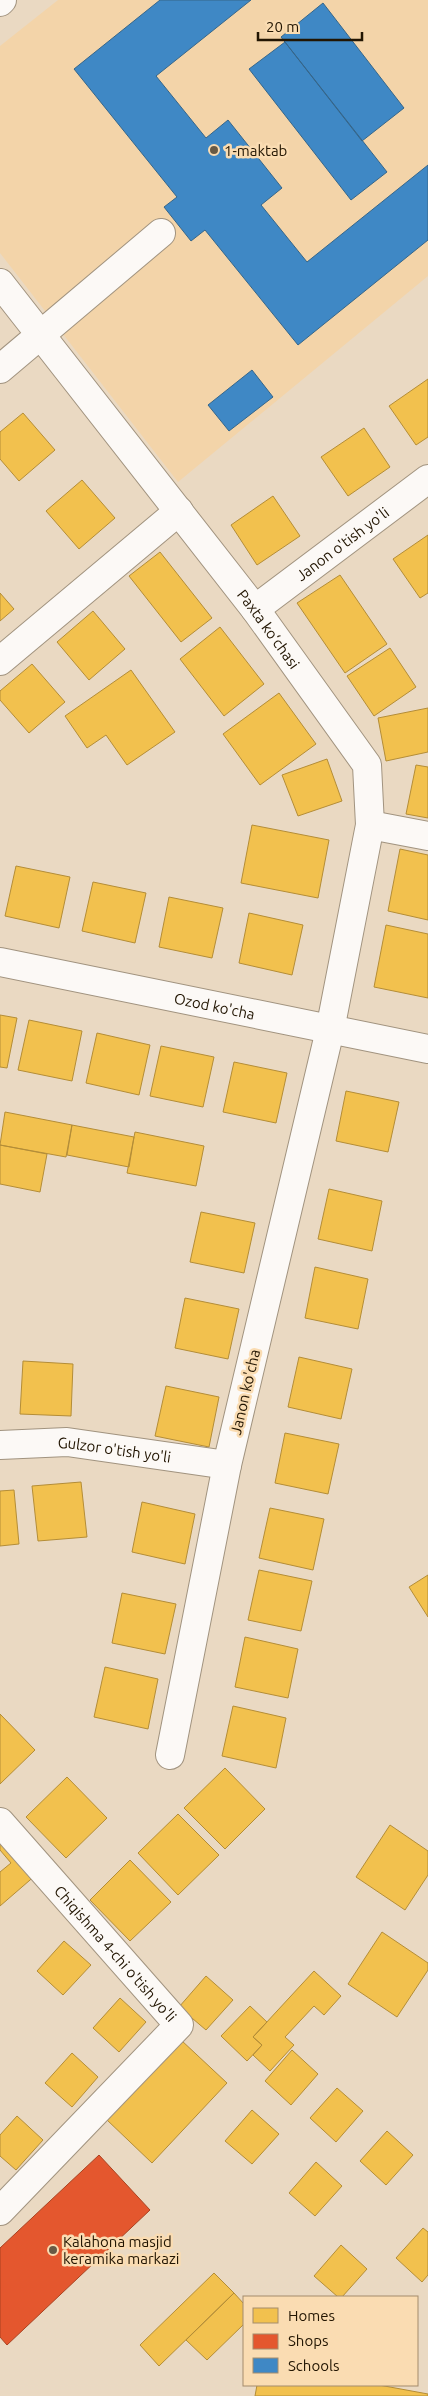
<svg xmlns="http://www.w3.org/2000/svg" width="428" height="2396" font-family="Ubuntu,sans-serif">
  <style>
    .built { fill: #f3d4a9 }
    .homes { fill: #f2c14e; stroke: #b48d37 }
    .shops { fill: #e4572e; stroke: #aa4321 }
    .schools { fill: #3f88c5; stroke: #36668a }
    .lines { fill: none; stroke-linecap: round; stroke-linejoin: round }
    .minor-casing { stroke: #a1937f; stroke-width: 30 }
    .minor { stroke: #fcf9f6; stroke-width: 28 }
    .poi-dot { fill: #685a45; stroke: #fadcb2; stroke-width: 2 }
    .labels { text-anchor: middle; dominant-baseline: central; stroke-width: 5; stroke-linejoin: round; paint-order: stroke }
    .poi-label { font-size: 15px; fill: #221502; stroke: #fadcb2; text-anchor: start }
    .street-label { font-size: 15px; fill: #221502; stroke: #fadcb2 }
  </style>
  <rect width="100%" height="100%" fill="#ead9c2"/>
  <path class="built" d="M58,0H428V276L178,482L0,253V46Z"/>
  <path class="homes" d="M428,379V437L416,445L389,406Z
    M23,413L55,450L19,481L0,459V432Z
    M364,428L390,467L348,496L321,457Z
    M82,480L115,518L79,549L46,511Z
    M273,496L300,536L257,565L231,525Z
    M428,535V593L420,598L393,559Z
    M160,552L212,618L181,642L129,576Z
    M340,575L387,644L345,673L297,603Z
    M0,593L14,609L0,621Z
    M93,611L125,649L89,680L57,642Z
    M220,627L264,684L224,716L180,659Z
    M390,648L416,687L374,716L347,676Z
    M32,664L65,702L29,733L0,700V691Z
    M131,670L175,732L127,765L106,735L87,748L65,716Z
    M279,693L316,744L260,785L223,734Z
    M428,708V752L386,761L378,718Z
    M327,759L342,801L298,816L282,775Z
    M416,765L428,767V818L406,814Z
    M252,825L329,840L318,898L241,883Z
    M400,849L428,855V920L388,911Z
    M16,866L70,877L59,928L5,916Z
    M93,882L146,893L135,943L82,931Z
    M169,897L223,908L212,958L159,947Z
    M249,913L303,925L292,975L239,963Z
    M386,925L428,934V998L374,987Z
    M0,1015L17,1018L7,1068L0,1067Z
    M29,1020L82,1031L72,1081L18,1070Z
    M97,1033L150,1045L139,1095L86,1083Z
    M161,1046L214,1057L203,1107L150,1096Z
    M234,1062L287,1073L276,1123L223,1112Z
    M346,1091L399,1102L388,1152L336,1141Z
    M5,1112L72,1125L66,1157L0,1145Z
    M72,1125L134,1137L129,1167L67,1155Z
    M135,1132L204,1146L196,1186L127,1173Z
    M0,1145L47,1154L40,1192L0,1184Z
    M329,1189L382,1201L372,1251L318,1239Z
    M201,1212L255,1223L244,1273L190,1262Z
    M315,1267L368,1279L358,1329L305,1318Z
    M185,1298L239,1309L228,1359L175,1348Z
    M299,1357L352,1369L341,1419L288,1407Z
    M23,1361L73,1364L71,1416L20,1414Z
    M166,1386L219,1397L209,1447L155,1436Z
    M285,1433L339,1444L328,1494L275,1483Z
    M81,1482L87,1537L38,1541L32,1486Z
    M14,1490L19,1544L0,1546V1491Z
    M142,1502L195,1514L185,1564L132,1552Z
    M270,1508L324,1519L313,1570L259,1558Z
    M259,1570L312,1581L301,1631L248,1620Z
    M428,1575V1617L409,1587Z
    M122,1593L176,1604L165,1654L112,1643Z
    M245,1637L298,1649L288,1698L235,1687Z
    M105,1667L158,1679L148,1729L94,1717Z
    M233,1706L286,1718L276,1768L222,1756Z
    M0,1714L35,1750L0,1784Z
    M225,1768L265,1809L225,1849L184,1808Z
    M67,1777L107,1818L66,1858L26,1817Z
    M178,1814L219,1855L178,1895L138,1853Z
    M390,1825L428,1851V1875L405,1910L356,1877Z
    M0,1830L37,1874L0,1906V1872L11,1863L0,1850Z
    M130,1860L171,1902L130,1941L90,1900Z
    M382,1932L428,1963V1970L397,2017L348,1984Z
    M64,1941L91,1965L63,1995L37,1971Z
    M314,1971L341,1996L324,2015L314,2006L285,2037L294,2045L270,2071L253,2055L262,2045L253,2037Z
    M206,1976L233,2000L206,2030L179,2007Z
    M120,1998L146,2022L119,2052L93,2028Z
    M250,2006L267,2022L253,2037L262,2045L247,2061L221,2036Z
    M181,2040L227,2083L152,2163L106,2119Z
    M292,2050L318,2074L291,2105L265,2081Z
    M72,2053L98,2077L72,2107L45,2083Z
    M337,2088L363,2111L336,2142L310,2118Z
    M252,2110L279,2134L252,2164L225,2141Z
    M17,2116L43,2140L16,2170L0,2156V2135Z
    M387,2131L413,2155L386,2185L360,2161Z
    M316,2162L342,2186L315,2216L289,2193Z
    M423,2228L428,2232V2275L422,2282L396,2258Z
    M341,2245L367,2269L342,2297H338L314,2276Z
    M214,2273L234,2293L159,2366L140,2345Z
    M234,2293L244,2304V2324L207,2360L186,2340Z
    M257,2385H379L428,2394V2396H255Z"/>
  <path class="shops" d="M99,2155L150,2210L7,2345L0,2337V2248Z"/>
  <path class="schools" d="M160,0H251L156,76L206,138L228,120L282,188L261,205L307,262L428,165V240L298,345L205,230L191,241L164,207L177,197L74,69Z
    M323,3L404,108L362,141L281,37Z
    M285,42L387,172L351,200L249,69Z
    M252,370L273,397L229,431L208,405Z"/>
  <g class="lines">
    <g class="minor-casing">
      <g id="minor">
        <path d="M0,2L2,0"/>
        <path id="s1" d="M0,283L255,609L367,765L370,825L330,1030L227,1465L170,1755"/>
        <path d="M0,369L161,233"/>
        <path id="s2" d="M255,609L428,479"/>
        <path d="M0,661L179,511"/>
        <path d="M370,825L428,836"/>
        <path id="s3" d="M0,962L428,1049"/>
        <path id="s4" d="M0,1445L67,1442L227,1465"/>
        <path id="s5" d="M0,1822L179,2025L0,2211"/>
      </g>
    </g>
    <use href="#minor" class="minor"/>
  </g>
  <g class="poi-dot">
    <circle cx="214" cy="150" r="5"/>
    <circle cx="53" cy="2250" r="5"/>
  </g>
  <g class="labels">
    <g class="poi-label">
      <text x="224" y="150">1-maktab</text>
      <text x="63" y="2241">Kalahona masjid<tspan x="63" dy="17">keramika markazi</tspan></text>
    </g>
    <g class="street-label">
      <text stroke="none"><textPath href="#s2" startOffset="109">Janon o'tish yo'li</textPath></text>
      <text stroke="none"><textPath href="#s1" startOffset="438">Paxta ko‘chasi</textPath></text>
      <text stroke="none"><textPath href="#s3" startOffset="219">Ozod ko'cha</textPath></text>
      <text transform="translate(245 1392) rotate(-77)">Janon ko'cha</text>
      <text stroke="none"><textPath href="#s4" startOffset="115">Gulzor o'tish yo'li</textPath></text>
      <text stroke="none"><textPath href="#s5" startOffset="175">Chiqishma 4-chi o'tish yo'li</textPath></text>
    </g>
  </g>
  <rect x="243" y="2296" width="175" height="90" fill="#fadcb2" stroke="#a48c6c"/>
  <rect x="253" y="2308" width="25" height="15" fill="#f2c14e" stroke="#a48c6c"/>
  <text x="288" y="2321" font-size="15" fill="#221502">Homes</text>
  <rect x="253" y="2334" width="25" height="15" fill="#e4572e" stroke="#a48c6c"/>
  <text x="288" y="2346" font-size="15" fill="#221502">Shops</text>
  <rect x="253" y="2358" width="25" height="15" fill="#3f88c5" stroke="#a48c6c"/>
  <text x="288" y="2371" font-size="15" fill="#221502">Schools</text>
  <path d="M258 32v8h104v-8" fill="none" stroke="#221502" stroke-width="2.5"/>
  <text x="266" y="32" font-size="15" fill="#221502" stroke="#fadcb2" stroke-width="4" paint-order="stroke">20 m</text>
</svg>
